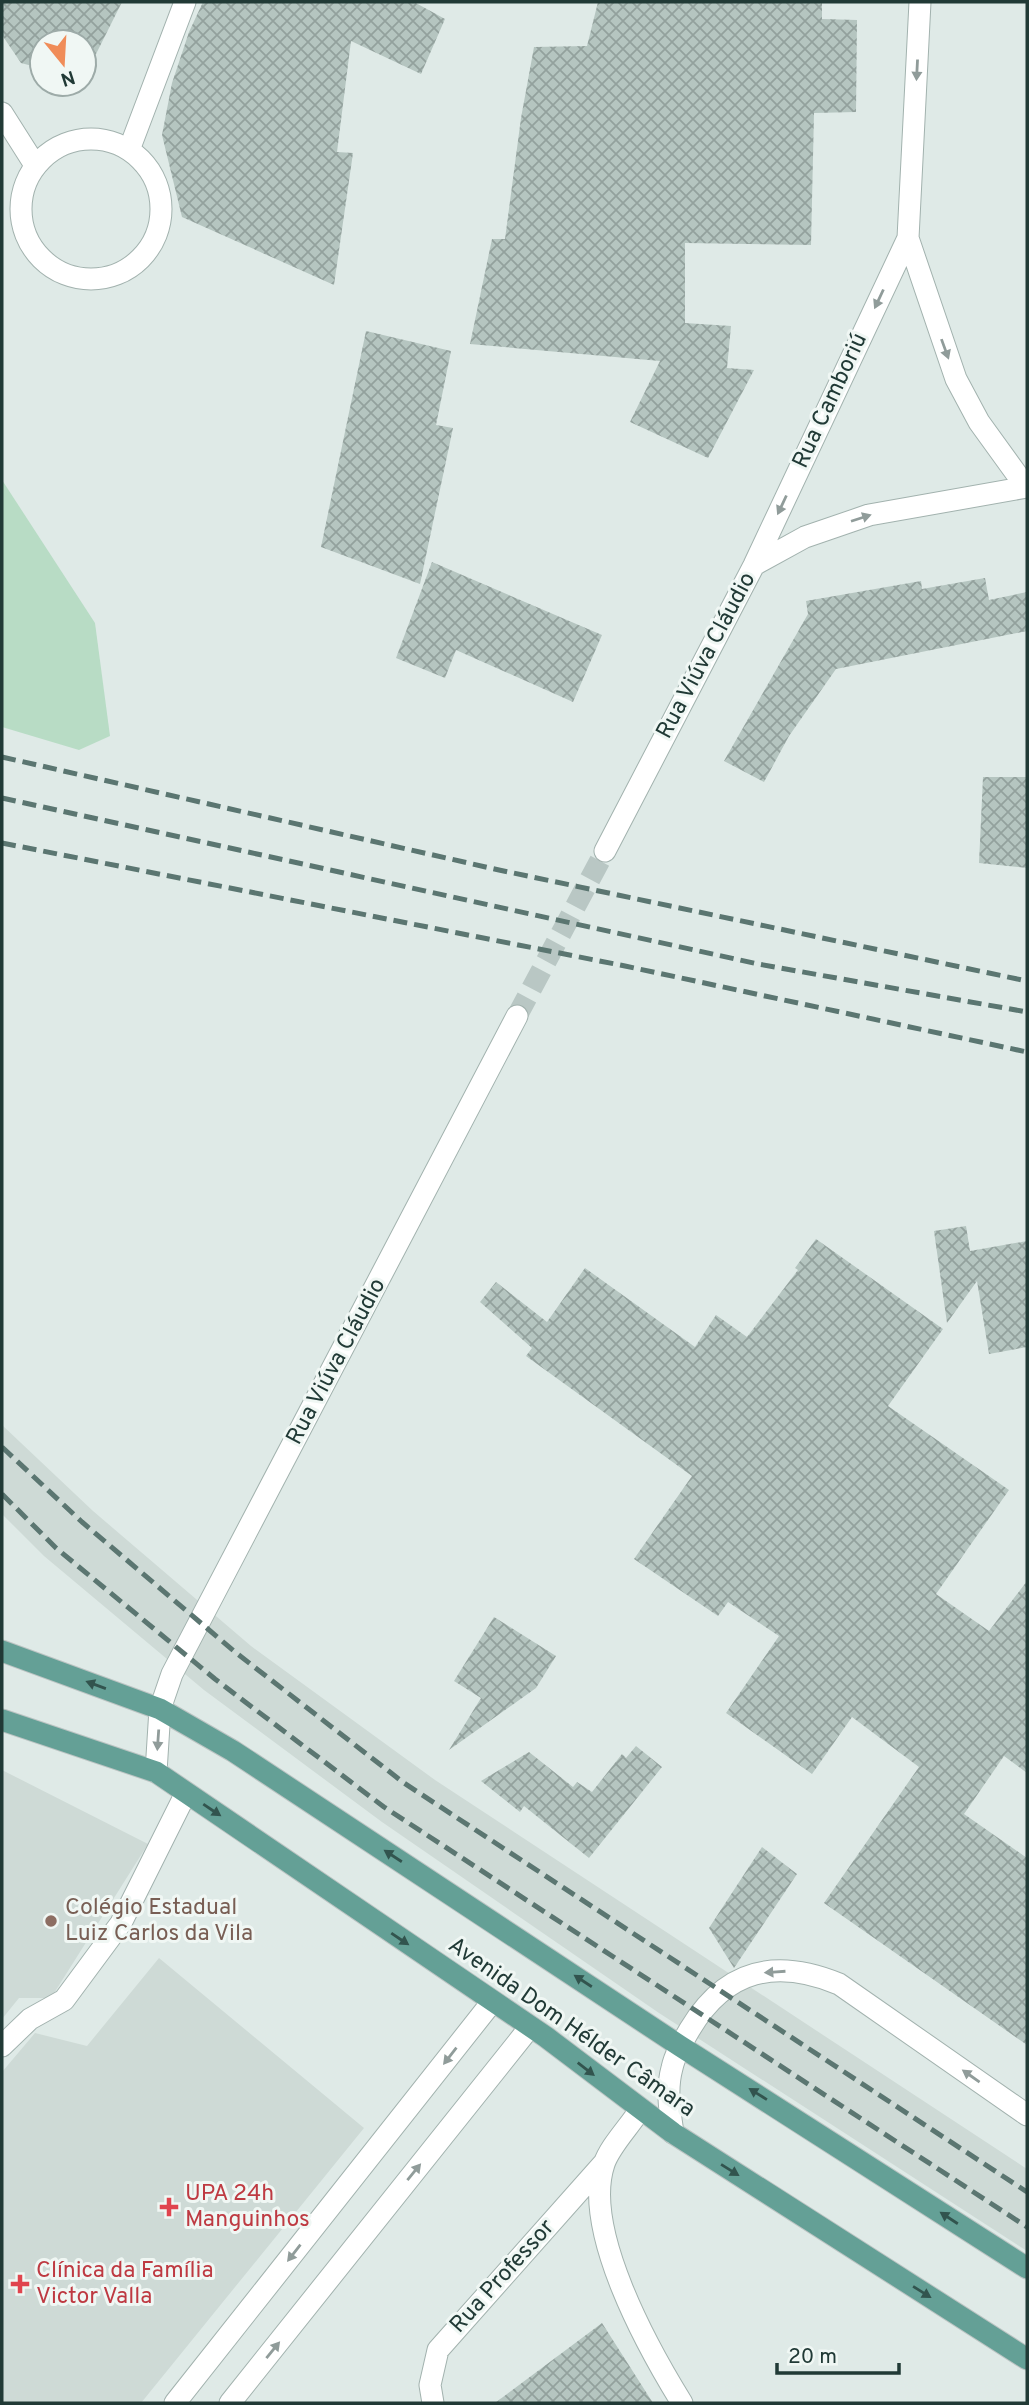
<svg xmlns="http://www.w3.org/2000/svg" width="1029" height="2405" font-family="Overpass,sans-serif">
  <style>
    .built { fill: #cedad6 }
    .green { fill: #b8dcc5 }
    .building { fill: url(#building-cross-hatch) }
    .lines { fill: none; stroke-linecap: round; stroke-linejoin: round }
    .minor-tunnel { stroke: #b9c7c4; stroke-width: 21; stroke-dasharray: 21 10; stroke-linecap: butt }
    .minor-casing { stroke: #a2b2ae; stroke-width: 23 }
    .major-casing { stroke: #bcc4c3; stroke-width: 23 }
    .minor { stroke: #fff; stroke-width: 21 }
    .major { stroke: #64a096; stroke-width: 21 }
    .rail { stroke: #5b7671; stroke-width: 5; stroke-dasharray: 14 7; stroke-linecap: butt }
    .oneway { fill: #909c9a }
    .oneway2 { fill: #32544e }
    .education-dot { fill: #8d6e63; stroke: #f0f7f4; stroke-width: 2.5 }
    .health-dot { fill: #e0444e; stroke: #f0f7f4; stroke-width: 2.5 }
    .labels { text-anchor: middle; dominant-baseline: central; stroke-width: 6; stroke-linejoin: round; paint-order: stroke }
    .street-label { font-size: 23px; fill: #213a36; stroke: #f0f7f4 }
    .education-label { font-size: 23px; fill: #785e54; stroke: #f0f7f4; text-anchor: start }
    .health-label { font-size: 23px; fill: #be3a42; stroke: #f0f7f4; text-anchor: start }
  </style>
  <defs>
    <pattern id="building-cross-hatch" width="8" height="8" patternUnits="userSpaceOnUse" patternTransform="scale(1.75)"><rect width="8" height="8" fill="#b5c5c0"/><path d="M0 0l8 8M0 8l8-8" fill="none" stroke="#93a19d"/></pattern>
  </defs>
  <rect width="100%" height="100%" fill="#dfeae7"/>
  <path class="built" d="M2,1425L93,1511L251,1646L435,1780L1027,2169V2251L659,2013L382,1822L204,1690L44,1556L2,1514Z
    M2,1770L148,1844L51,1998H19L2,2019Z
    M159,1958L364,2128L141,2403H2V2072L35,2033L87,2046Z"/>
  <path class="green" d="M2,480L95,623L110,736L79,750L2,727Z"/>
  <path class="building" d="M2,2H122L96,54L84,63V42H42L40,68L21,63L2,35Z
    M203,2H414L445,19L421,74L351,41L337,152L353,153L334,285L182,217L162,135L172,83L189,32Z
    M598,2H822V19L857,20L856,112L814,113L811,245L685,243V323L731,326L727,368L754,370L708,458L630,422L660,361L470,344L492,239H505L521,118L534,47L587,46Z
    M366,331L451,351L436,425L453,428L420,584L321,547Z
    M432,562L602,635L573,702L456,650L445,678L396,658Z
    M985,578L989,600L1027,592V631L836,669L789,736L764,782L724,761L808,614L806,601L921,581L922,589Z
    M983,777H1027V868L979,863Z
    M966,1226L970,1251L1027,1241V1347L989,1354L977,1281L947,1323L934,1231Z
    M816,1239L943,1329L888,1406L1009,1490L936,1594L989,1631L1027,1581V1773L1004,1756L964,1814L1027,1858V2045L824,1903L919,1767L852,1717L812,1774L726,1713L779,1636L728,1602L718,1616L634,1559L692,1476L526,1356L532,1348L480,1302L496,1282L547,1322L585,1268L695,1347L716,1315L747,1337L798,1270L795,1268Z
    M494,1617L556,1656L536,1688L449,1750L481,1698L454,1681Z
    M636,1746L662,1767L589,1858L524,1806L520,1812L481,1781L529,1752L573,1787L577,1782L592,1792L622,1754L626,1758Z
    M762,1847L797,1874L734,1968L709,1928Z
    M602,2323L653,2403H495Z"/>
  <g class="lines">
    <path class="minor-tunnel" d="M517,1016L605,851"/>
    <g class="minor-casing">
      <path id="minor" d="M920,2L908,238L956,379L979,422L1026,487
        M2,113L35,165
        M21 209a70 70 0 1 1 140 0a70 70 0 1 1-140 0Z
        M129,150L185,2
        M754,565L805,537L869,515L1027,487
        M605,851L754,565L908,238
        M156,1772L160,1709L172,1674L517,1016
        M2,2046L30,2019L64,2000L121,1923L186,1793
        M639,2111C629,2127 610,2146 604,2164C582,2230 648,2348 682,2403
        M673,2133C670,2112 666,2090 672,2068C675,2054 683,2041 690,2029C726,1969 776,1958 839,1984L1027,2115
        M175,2403L492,2002
        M230,2403L530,2027
        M433,2403L430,2385L438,2350L604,2163"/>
    </g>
    <g class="major-casing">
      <path id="major" d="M2,1651L160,1709L233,1751L680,2046L1027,2268
        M2,1720L156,1772L546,2037L673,2133L1027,2359"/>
    </g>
    <use href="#minor" class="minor"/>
    <use href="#major" class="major"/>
    <path class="rail" d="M2,757L499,870L1027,981
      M2,798L758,964L1027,1012
      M2,843L625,966L1027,1052
      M2,1447L82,1522L235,1652L404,1783L1027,2192
      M2,1494L56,1548L215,1679L384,1807L1027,2227"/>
  </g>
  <defs><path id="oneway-solid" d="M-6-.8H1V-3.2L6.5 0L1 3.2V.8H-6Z" transform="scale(1.75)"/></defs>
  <g class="oneway">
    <use href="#oneway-solid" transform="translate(917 70) rotate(93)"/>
    <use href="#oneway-solid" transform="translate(879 299) rotate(115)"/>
    <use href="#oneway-solid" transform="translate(945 349) rotate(70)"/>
    <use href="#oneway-solid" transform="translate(782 505) rotate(115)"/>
    <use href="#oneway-solid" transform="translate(861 518) rotate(-18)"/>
    <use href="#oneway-solid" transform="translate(158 1740) rotate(94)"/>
    <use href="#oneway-solid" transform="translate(775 1972) rotate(176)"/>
    <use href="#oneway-solid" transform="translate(450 2056) rotate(128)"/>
    <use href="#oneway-solid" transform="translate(971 2076) rotate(-145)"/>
    <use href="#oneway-solid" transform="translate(414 2172) rotate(-51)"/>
    <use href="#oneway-solid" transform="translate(294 2253) rotate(128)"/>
    <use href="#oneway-solid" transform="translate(273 2350) rotate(-51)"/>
  </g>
  <g class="oneway2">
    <use href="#oneway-solid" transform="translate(96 1685) rotate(-160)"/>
    <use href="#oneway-solid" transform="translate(212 1810) rotate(34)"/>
    <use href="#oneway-solid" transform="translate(393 1856) rotate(-147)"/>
    <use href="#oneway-solid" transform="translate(400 1939) rotate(34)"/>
    <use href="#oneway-solid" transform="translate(583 1981) rotate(-147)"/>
    <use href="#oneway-solid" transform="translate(586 2069) rotate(38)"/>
    <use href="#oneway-solid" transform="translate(758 2094) rotate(-148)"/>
    <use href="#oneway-solid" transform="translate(730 2170) rotate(32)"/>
    <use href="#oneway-solid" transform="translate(949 2218) rotate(-147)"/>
    <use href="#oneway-solid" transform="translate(922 2292) rotate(32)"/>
  </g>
  <circle class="education-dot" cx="51" cy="1921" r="7"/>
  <g class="health-dot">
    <path d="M165.5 2196.5h7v7h7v7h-7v7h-7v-7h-7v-7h7z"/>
    <path d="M16.5 2273.5h7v7h7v7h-7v7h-7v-7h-7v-7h7z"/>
  </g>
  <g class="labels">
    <g class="street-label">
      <text transform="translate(831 401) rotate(-65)">Rua Camboriú</text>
      <text transform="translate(707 656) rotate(-62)">Rua Viúva Cláudio</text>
      <text transform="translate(337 1362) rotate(-62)">Rua Viúva Cláudio</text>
      <text transform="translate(571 2028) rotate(35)">Avenida Dom Hélder Câmara</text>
      <text transform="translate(503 2277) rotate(-48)">Rua Professor</text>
    </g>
    <g class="education-label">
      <text x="65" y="1908">Colégio Estadual<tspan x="65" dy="26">Luiz Carlos da Vila</tspan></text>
    </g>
    <g class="health-label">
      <text x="185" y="2194">UPA 24h<tspan x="185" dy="26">Manguinhos</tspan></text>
      <text x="36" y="2271">Clínica da Família<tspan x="36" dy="26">Victor Valla</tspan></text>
    </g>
  </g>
  <rect width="1029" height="2405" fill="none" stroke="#213a36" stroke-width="7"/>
  <g transform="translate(63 63) rotate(162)"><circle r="33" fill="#f0f7f4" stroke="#9daba8" stroke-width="2"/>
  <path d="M0-5L12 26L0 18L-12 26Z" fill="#f08c58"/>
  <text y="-10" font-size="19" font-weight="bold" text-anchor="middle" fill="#213a36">N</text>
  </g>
  <path d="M777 2363v10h122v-10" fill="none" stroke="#213a36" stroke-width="3.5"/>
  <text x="788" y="2363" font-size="21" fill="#213a36" stroke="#f0f7f4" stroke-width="5" paint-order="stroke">20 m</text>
</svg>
